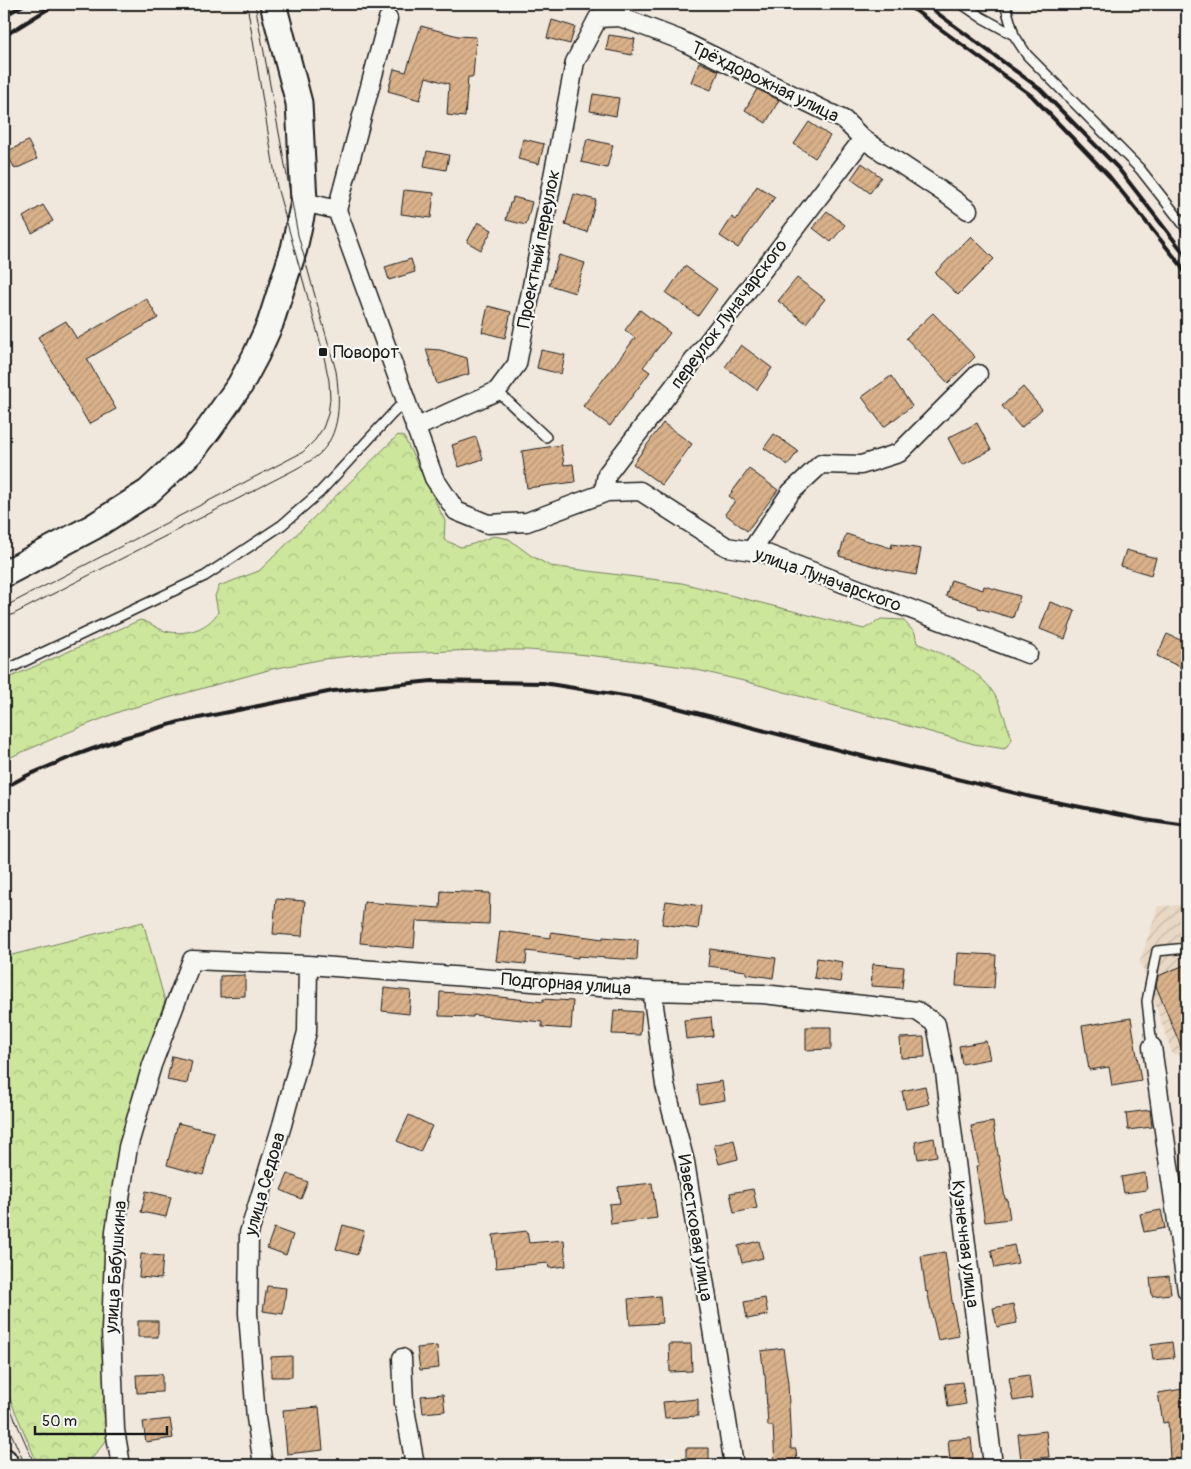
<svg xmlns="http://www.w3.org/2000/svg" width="1191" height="1469" font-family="Pangolin,sans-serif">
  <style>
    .industrial { fill: url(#industrial-furrows) }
    .forest { fill: url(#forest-crowns); stroke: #74815c }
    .building { fill: url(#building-hatch); stroke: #1c1c1c }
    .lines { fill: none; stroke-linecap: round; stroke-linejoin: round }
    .lane-casing { stroke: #1c1c1c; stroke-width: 12 }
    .street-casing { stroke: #1c1c1c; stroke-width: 21 }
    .secondary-casing { stroke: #1c1c1c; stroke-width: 29 }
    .lane { stroke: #f6f6f2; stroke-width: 9 }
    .street { stroke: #f6f6f2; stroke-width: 18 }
    .secondary { stroke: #f6f6f2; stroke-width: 25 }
    .tram { stroke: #1c1c1c; stroke-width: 1 }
    .rail { stroke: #1c1c1c; stroke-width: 4 }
    .poi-dot { fill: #1c1c1c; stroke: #f6f6f2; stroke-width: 2 }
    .labels { text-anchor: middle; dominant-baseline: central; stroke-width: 4.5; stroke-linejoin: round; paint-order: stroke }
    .street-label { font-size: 18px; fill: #1c1c1c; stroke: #f6f6f2 }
    .poi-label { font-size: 18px; fill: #1c1c1c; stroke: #f6f6f2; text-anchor: start }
  </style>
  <defs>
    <pattern id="industrial-furrows" width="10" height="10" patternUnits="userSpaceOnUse" patternTransform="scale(1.25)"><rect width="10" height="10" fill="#e9d8c4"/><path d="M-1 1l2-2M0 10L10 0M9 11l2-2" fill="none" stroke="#c7b9a8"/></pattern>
    <pattern id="forest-crowns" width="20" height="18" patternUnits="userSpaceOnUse" patternTransform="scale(1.25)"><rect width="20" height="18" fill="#cce69c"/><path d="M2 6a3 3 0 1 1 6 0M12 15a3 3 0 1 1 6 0" fill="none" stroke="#afc586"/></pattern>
    <pattern id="building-hatch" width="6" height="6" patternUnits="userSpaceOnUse" patternTransform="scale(1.25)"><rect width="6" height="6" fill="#d9b18a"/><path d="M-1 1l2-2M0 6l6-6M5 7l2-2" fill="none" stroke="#ba9876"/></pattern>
  </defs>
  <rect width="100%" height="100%" fill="#f0e8dd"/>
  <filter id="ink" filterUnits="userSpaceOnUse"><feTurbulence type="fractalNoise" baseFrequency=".02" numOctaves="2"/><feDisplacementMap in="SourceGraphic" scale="10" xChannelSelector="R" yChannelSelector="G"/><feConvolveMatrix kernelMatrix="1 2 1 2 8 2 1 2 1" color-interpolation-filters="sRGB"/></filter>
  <g filter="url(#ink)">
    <path class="industrial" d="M1187,905V1059L1172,1053L1140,961L1158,906Z"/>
    <path class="forest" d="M398,435L404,437L445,521L444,540L461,547L473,544L494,536L509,539L530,555L550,566L682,583L864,629L881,619L903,620L915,633L917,643C940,653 975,667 990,688C1001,702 1006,723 1012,739L1005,749L974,744L748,682L684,667L631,660L568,653L528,650H477L370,654L324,659L272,669L121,711L64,734L4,760V680L140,620C151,622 159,631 170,632C188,635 209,628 218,612L215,596L219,586L259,571Z
      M143,922L165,1001L144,1060L121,1142L108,1384L102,1407L109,1437L90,1461L96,1465H38L4,1385V957Z"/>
    <path class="building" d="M552,20L575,27L570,44L547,38Z
      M421,26L458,36L476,37L473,77H468L465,117L447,115L449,84L426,77L420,100L388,91L394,69L406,72Z
      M609,35L635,39L632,55L606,50Z
      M699,62L719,71L711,90L691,82Z
      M757,89L779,100L766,123L745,110Z
      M593,94L619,98L616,116L590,111Z
      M809,122L830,136L815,158L794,144Z
      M523,139L544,144L539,164L518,159Z
      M587,139L613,145L607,168L581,162Z
      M28,141L37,159L15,169L6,152Z
      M427,151L449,155L446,170L424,166Z
      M862,163L881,177L870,193L851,179Z
      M757,186L775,197L738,248L720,236L732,217L736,220Z
      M404,190L434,193L431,218L401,214Z
      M574,194L596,200L587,232L565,225Z
      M513,197L532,202L526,225L506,220L510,203H512Z
      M43,205L53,221L32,233L23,217Z
      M827,211L845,225L831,242L813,228Z
      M478,222L492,230L481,250L467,242Z
      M971,236L994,259L958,295L935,273Z
      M559,255L585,263L575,293L549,285Z
      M411,259L415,272L389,280L385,267Z
      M685,266L717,289L698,316L666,293Z
      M797,278L825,299L806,323L778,301Z
      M146,298L158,318L87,359L116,409L89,424L38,337L66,321L77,339Z
      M488,306L511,312L505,338L482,332Z
      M640,310L670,333L643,367L650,372L610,426L583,406L635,338L625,330Z
      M933,313L975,357L948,383L906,338Z
      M741,345L772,368L757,390L725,367Z
      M426,349L440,350L467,358L469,374L437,384Z
      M541,350L565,355L561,374L537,368Z
      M891,376L912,406L884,427L862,397Z
      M1023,387L1042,409L1021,428L1002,406Z
      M663,423L692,444L662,485L633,464Z
      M977,423L991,450L962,465L948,438Z
      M774,434L798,451L788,465L764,448Z
      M476,437L483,459L459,467L452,445Z
      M561,445L564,465L573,464L575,482L527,488L522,451Z
      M749,469L778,490L747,531L725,514L735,501L729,496Z
      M846,534L891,548L892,544L921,549L916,575L892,571L839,556Z
      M1126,550L1156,558L1151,575L1121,566Z
      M951,580L983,590L984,586L1020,596L1013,618L978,608V606L946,596Z
      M1050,602L1075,611L1065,639L1040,629Z
      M1167,634L1187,643V657L1182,668L1157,656Z
      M441,891L490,893L489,924L416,921L414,948L360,943L364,902L440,908Z
      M276,899L305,901L302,936L273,934Z
      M666,901L701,906L698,929L662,924Z
      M500,931L551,938V932L603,939V937L638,940L637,960L578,956V958L527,951L526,964L496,961Z
      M710,949L776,958L773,978L746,974V971L708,966Z
      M958,953L996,955L994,988L956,986Z
      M817,958L843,962L840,982L814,978Z
      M873,964L904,967L902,988L871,986Z
      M1187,964V1061L1156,986L1158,976Z
      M245,975V996L220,997V976Z
      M384,988L411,991L409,1014L382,1011Z
      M440,992L474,994L543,1002V999L573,1001L571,1029L542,1027V1022L473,1015V1017L439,1016Z
      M614,1010L642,1012L640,1035L612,1034Z
      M711,1017L713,1036L686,1039L684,1020Z
      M1131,1018L1141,1081L1112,1086L1109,1067L1089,1070L1082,1026Z
      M806,1027H831V1049L806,1050Z
      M924,1037L925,1057L901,1058L900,1038Z
      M986,1041L990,1059L962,1064L959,1046Z
      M172,1056L192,1061L187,1084L167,1080Z
      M722,1081L725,1100L700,1104L697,1085Z
      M925,1086L929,1104L906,1109L902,1091Z
      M1150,1110L1152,1127L1128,1130L1126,1113Z
      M409,1115L432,1126L420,1152L397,1141Z
      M993,1122L1005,1199H1007L1010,1219L985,1222L976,1166L979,1165L971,1126Z
      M178,1123L214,1132L203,1175L167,1165Z
      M934,1138L937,1156L918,1159L915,1142Z
      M734,1140L738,1159L719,1164L714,1145Z
      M1145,1173L1147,1190L1124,1193L1121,1177Z
      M288,1174L308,1182L301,1199L281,1190Z
      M652,1183L657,1218L611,1224L609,1204L620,1203L618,1187Z
      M753,1189L757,1208L734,1213L730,1193Z
      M146,1191L171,1197L166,1217L141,1212Z
      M1161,1210L1165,1228L1144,1232L1140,1214Z
      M343,1225L364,1231L357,1255L336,1249Z
      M274,1228L293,1235L286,1255L267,1248Z
      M527,1231L529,1243L564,1240L566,1266L549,1268L548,1263L496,1268L493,1235Z
      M759,1241L763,1258L742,1263L738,1246Z
      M1014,1245L1018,1263L995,1268L991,1250Z
      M945,1252L952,1301L959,1336L938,1340L927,1291L926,1292L921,1256Z
      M141,1254L163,1256L161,1279L139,1277Z
      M1169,1276L1171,1294L1152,1296L1150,1278Z
      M267,1286L286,1288L283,1314L263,1311Z
      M660,1296L662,1323L630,1325L628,1299Z
      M765,1298L768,1315L747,1319L744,1302Z
      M1013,1304L1017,1323L997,1327L993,1308Z
      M138,1321H158V1337H138Z
      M1172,1342L1174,1358L1153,1360L1151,1345Z
      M669,1344H691L692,1371L670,1372Z
      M437,1346L439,1368L420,1370L417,1348Z
      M783,1348L788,1383L791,1449H796L797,1465H775L773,1426H768L765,1374H764L761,1351Z
      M292,1356V1377H271V1357Z
      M162,1374V1392L137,1393L136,1375Z
      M1029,1375L1032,1398L1013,1401L1009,1378Z
      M962,1382L966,1404L948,1407L945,1384Z
      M1183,1389L1187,1415V1458L1170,1459L1168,1422L1163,1423L1158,1393Z
      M443,1394L445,1411L423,1413L421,1396Z
      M698,1399V1416L665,1418L663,1402Z
      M319,1407L323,1450L287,1454L283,1410Z
      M170,1419L173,1438L146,1442L143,1422Z
      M1046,1431L1049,1457L1021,1460L1018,1434Z
      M971,1438L973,1458L950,1461L948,1440Z
      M686,1448H709V1465H686Z"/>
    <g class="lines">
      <g class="lane-casing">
        <path id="lane" d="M962,4L981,17L1014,35
          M1005,4L1014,35L1027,55L1140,169L1187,229
          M497,391L546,437
          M4,671L205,576L282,525L320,492L405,400
          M1152,1047L1147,1001L1157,951L1187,948"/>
      </g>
      <g class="street-casing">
        <path id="street" d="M388,19L337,210L434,478L456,511L488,524L527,522L607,492L640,491L727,547L764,553L1028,654
          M304,202L337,210
          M415,428L497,391L517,364L575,62L598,18L620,17L678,39L844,120L863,139L946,194L968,210
          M607,492L605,485L607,474L863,139
          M751,551L791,492L821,464L861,465L899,453L978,374
          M653,991L654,1006L665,1085L685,1162L734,1465
          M1152,1047L1187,1291
          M402,1358L404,1403L415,1465
          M121,1465L115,1430L111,1330L115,1231L128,1147L152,1065L192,960L308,965L653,991L763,994L917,1011L936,1024L945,1072L993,1465
          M263,1465L256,1418L248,1313L249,1233L282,1125L307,1032L308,965"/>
      </g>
      <g class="secondary-casing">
        <path id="secondary" d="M4,574L93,527L148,492L192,451L209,429L240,385L256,355L270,324L294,249L304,202L299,103L273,4
          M4,1461L6,1465"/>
      </g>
      <use href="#lane" class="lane"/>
      <use href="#street" class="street"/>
      <use href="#secondary" class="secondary"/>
      <path class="tram" d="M4,607L303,452L315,440L323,428L328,414L330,399L329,381L323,352L277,187L247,4
        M4,619L294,470C301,466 311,461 317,456C342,435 340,399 336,371L298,235L255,4
        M4,1394L35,1465
        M4,1417L25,1465"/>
      <path class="rail" d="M901,4L916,11L1032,96L1109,176L1180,264L1187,278
        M925,4L1040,89L1118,168L1187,257
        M4,16L25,4
        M4,36L56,4
        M4,788L28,775L76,755L123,738L179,722L333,691L432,681L543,683L643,699L854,754L1031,797L1145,820L1187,826"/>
    </g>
  </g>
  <rect class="poi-dot" x="318" y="347" width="10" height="10" rx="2.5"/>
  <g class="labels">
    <g class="street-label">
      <text transform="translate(765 82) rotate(26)">Трёхдорожная улица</text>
      <text transform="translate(539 249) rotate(-79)">Проектный переулок</text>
      <text transform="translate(729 314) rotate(-53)">переулок Луначарского</text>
      <text transform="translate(828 580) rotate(20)">улица Луначарского</text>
      <text transform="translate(566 984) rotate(4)">Подгорная улица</text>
      <text transform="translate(265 1184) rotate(-74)">улица Седова</text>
      <text transform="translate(695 1228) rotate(81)">Известковая улица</text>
      <text transform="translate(965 1244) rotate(83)">Кузнечная улица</text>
      <text transform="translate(116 1267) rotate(-86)">улица Бабушкина</text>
    </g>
    <g class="poi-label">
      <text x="333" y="352">Поворот</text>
    </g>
  </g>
  <rect width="1191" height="1469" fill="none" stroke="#f6f6f2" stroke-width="20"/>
  <rect x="10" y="10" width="1171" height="1449" fill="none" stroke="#1c1c1c" stroke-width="2" filter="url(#ink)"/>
  <path d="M35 1426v8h132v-8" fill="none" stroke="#1c1c1c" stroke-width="2.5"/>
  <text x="42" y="1426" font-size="15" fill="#1c1c1c" stroke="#f6f6f2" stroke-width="4" paint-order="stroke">50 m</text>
</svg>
